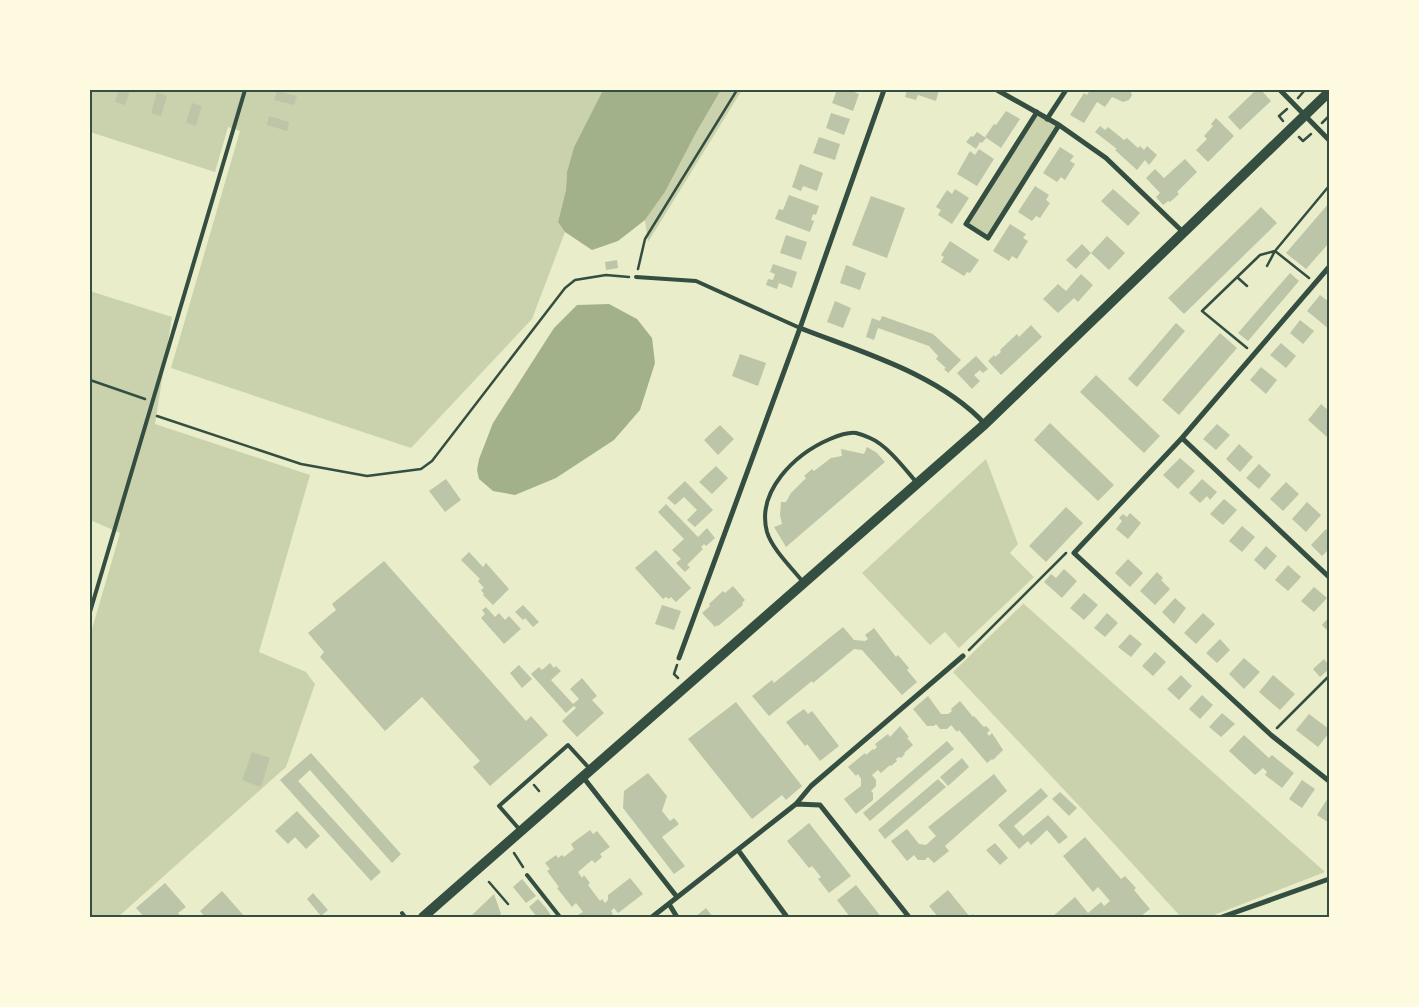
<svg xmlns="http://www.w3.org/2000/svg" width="1419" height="1007" font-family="'Source Sans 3',sans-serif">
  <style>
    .green { fill: #cad2ad }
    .water { fill: #a3b18a }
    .building { fill: #bcc5a7 }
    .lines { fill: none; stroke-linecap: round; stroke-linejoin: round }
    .path { stroke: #344e41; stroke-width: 2.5 }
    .service { stroke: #344e41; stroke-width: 4 }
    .minor { stroke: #344e41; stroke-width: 5 }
    .secondary { stroke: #344e41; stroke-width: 10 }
    .neatline { fill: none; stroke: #344e41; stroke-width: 2 }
  </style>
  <rect width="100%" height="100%" fill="#e9edc9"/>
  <path class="green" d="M90,90H603L574,147L567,172L566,190L558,222L565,232L532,319L411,448L171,368L240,131L228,127L215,172L90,132Z
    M721,90H742L648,242L645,220L665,192L697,131Z
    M1037,112L1059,125L988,238L966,224Z
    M90,291L172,317L155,424L310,475L259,652L306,672L315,684L286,767L118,917H90V636L120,533L90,520Z
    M986,459L1018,544L1010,553L1034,577L959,648L945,632L930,645L862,573Z
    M1024,603V604L1325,872L1209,917H1181L1084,811L953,672Z"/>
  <path class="water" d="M603,90H721L697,131L665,192L645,220L618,241L592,250L565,232L558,222L566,190L567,172L574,147Z
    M609,304L637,319L652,338L655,363L640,410L614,440L556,478L515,495L493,491L479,479L477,470L479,459L493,423L554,328L577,305Z"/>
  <path class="building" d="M119,90H130L125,105L115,102Z
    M837,90H849L859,94L853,111L832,103Z
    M907,90H939L936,101L918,95L916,100L905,97Z
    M1090,90H1130L1132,95L1129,100L1123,102L1112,97L1105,107L1097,102L1084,123L1070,115L1084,93L1087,95Z
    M1256,90H1261L1271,101L1240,130L1228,117Z
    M277,91L297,96L294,105L274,100Z
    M157,92L167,96L161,116L151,113Z
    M192,103L202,106L196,126L186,123Z
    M1006,111L1020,119L1001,148L985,137L994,124L996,125Z
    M831,113L850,119L844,135L826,128Z
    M269,116L289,122L287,131L267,125Z
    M1216,118L1234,136L1208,162L1196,150L1207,139L1204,136L1213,126L1211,124Z
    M1100,126L1105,130L1108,127L1124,140L1127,138L1138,148L1140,146L1144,150L1147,146L1157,155L1149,165L1145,160L1137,170L1115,150L1117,149L1095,132Z
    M977,132L986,138L982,143L980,142L976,149L966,142L971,136L973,137Z
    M819,137L840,144L835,160L813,153Z
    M1060,147L1074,156L1070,161L1075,164L1065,180L1061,177L1057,182L1043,173Z
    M979,149L994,159L977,186L957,174L970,151L975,155Z
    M1185,159L1197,172L1177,192L1179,194L1170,202L1168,201L1163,205L1156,197L1160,193L1146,178L1155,169L1164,178Z
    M800,164L823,173L817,191L803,186L801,191L792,187Z
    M1035,186L1049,195L1046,200L1050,203L1040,218L1036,216L1032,221L1018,212Z
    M955,189L969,198L952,224L938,215L941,210L936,207L947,190L952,194Z
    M1113,189L1140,213L1128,226L1101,201Z
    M789,195L819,206L816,215L813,214L811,220L814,221L810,232L775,219L779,209L783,210Z
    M871,196L905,208L887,258L852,245Z
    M1329,203V243L1306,269L1286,253Z
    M1261,207L1277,223L1184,314L1168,298Z
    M1010,224L1026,234L1023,238L1028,241L1017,259L1012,256L1009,261L993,251Z
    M786,235L807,242L801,260L780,253Z
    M1107,236L1125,253L1109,270L1091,253L1076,269L1066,260L1082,244L1091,253Z
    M950,241L979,260L970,273L967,272L964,276L941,262L944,257L941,255Z
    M617,260L618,268L606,270L605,262Z
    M773,264L797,272L792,288L779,283L777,289L766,285L768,279L773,280L775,274L770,272Z
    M846,265L866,273L860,290L840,283Z
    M1290,273L1299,281L1248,341L1238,333Z
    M1081,274L1093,285L1078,302L1074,298L1058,313L1043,299L1058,284L1066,291Z
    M1320,295L1329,302V329L1307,311Z
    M835,301L851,308L843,328L827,322Z
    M882,316L933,334L961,360L948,373L944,369L946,368L936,359L938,356L929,346L878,328L874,340L866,337L872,318L880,321Z
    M1300,320L1314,331L1303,344L1290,333Z
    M1176,323L1185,331L1137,387L1128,379Z
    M1031,325L1042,337L1001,375L988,361L994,355L995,357L1001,352L1000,350L1017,334L1019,337Z
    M1220,333L1237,348L1179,415L1162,400Z
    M1281,343L1296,356L1286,368L1270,355Z
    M740,354L766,363L758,386L732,376Z
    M976,356L988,369L983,373L980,370L974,375L980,381L972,389L957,373Z
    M1261,367L1277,380L1266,394L1250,380Z
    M1096,375L1160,436L1144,453L1080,392Z
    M1321,404L1329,411V434L1327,437L1308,420Z
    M1050,423L1114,485L1098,501L1034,440Z
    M1217,424L1230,435L1216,450L1203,439Z
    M720,425L734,439L718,455L704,440Z
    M1239,444L1253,457L1240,472L1226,459Z
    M867,447L877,453L885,462L786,547L774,527L782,524L780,515L781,502H786L791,493L806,478L804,476L812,469L814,471L831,458L842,456L841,449L864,454Z
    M1180,458L1195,471L1178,489L1163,475Z
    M1259,464L1271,475L1259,489L1246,478Z
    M716,466L728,478L712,494L699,482Z
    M446,479L461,500L445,512L429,491Z
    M1202,479L1217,492L1210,500L1207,496L1200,503L1189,493Z
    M685,481L713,510L695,527L687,520L697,510L684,497L675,505L667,498Z
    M1286,482L1299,494L1283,511L1270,499Z
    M1224,499L1237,510L1223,525L1210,514Z
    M1307,502L1321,515L1306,532L1292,519Z
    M666,504L698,537L707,528L715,538L706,546L704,544L701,547L703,549L687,565L690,567L685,572L676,563L681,559L672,550L684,539L658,512Z
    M1066,507L1083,523L1046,562L1029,546Z
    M1130,513L1141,523L1128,539L1116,529L1122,521L1119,518L1123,514L1127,517Z
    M1242,526L1255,537L1242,552L1229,541Z
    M1326,529L1329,532V549L1322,556L1311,545Z
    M1266,546L1277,556L1265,570L1254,560Z
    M656,550L691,588L676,602L671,597L669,599L666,597L663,599L635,568Z
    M469,552L483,567L486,563L509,589L493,605L483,595L484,594L481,590L484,588L478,581L480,579L461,560Z
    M1128,559L1143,573L1130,587L1115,573Z
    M384,561L526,721L531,716L548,735L490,786L473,767L480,761L422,697L385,731L320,657L324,652L308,633L336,610L332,604Z
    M1288,565L1301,577L1288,591L1275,580Z
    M1064,569L1077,581L1062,598L1044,582L1051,574L1056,578Z
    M1157,572L1163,578L1161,580L1170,589L1155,605L1140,591Z
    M733,586L745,600L742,603L743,605L718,626L717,625L715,627L702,613L710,606L709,604L723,591L725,593Z
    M1314,587L1327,598L1314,612L1301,601Z
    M1084,593L1098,605L1084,620L1070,608Z
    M1175,598L1186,608L1174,624L1162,612Z
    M523,605L539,622L533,627L525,618L523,620L515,612Z
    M662,605L681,611L674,630L655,624Z
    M486,607L495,617L499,613L505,620L509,616L521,629L504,644L481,618L485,614L482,610Z
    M1107,613L1118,623L1105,637L1094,628Z
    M1203,613L1215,624L1196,644L1184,633Z
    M1329,617V632L1322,625Z
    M843,627L854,640L865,641L868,639L865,635L874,628L896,657L898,655L909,668L907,670L917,682L902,695L862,650L854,649L813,683L812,681L769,716L752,696L772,680L774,683Z
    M1130,634L1142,644L1131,657L1118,647Z
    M1220,639L1230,650L1217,663L1206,653Z
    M1155,652L1166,662L1153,676L1142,666Z
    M1244,658L1260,672L1244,689L1229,674Z
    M1324,659L1329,665V669L1320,677L1313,669Z
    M550,663L554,668L556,666L561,671L551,680L573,704L579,699L570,689L582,678L597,696L592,700L604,713L577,737L562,721L576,708L574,706L566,713L531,674L539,667L542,670Z
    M519,665L532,679L522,688L510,673Z
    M1181,675L1192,686L1179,700L1167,689Z
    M1273,675L1295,694L1280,710L1259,692Z
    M1202,695L1213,705L1200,719L1189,709Z
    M928,696L941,714H948L952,711L951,709L960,701L973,717L974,716L981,724L984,727L986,726L990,730L987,733L989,736L992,733L1003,750L993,760L992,759L987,763L959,730L957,732L951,725L947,729H940L936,724L934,726H927L913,709Z
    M736,702L802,786L786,800L782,795L752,819L688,739Z
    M804,709L808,714L812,711L839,746L820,761L807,744L805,746L786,722Z
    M1222,713L1235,724L1221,737L1209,727Z
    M1309,714L1329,729V733L1318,747L1296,730Z
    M900,726L909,737L907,738L913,745L904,753L905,754L901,758L899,757L896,759L897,761L891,766L890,765L881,773L878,770L872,775L876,780V786L871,791L873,793V800L856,814L844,799L861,786V779L858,774L856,776L848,767L865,753L866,755L873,749L874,750L877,747L875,744L888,734L890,737Z
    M1244,735L1269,758L1272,755L1294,773L1282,788L1265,775L1267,772L1263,768L1255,775L1229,751Z
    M947,741L954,749L870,821L863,813Z
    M252,752L270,758L261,787L242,780Z
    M311,753L401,854L392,863L310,770L298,781L381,872L371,881L280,780Z
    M962,758L969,767L948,786L940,777Z
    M648,773L667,796L662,811L670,821L674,818L679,824L662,837L685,866L674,874L623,808L624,791Z
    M994,774L1007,791L945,846L949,851L934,863L928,857L925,860H918L914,855L907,861L891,841L907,829L919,844L926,845L936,836L928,827Z
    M938,779L946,787L885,839L878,830Z
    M1302,780L1315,789L1302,808L1289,799Z
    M1041,788L1048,796L1014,826L1023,836L1048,815L1068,837L1059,844L1047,830L1031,845L1028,841L1019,849L998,825Z
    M1060,792L1077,808L1069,816L1052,799Z
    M1328,798L1329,799V823L1317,815Z
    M297,811L320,836L306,849L295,837L288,844L275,831Z
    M809,823L851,876L829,893L818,879L821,877L812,866L809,868L787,841Z
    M590,830L593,834L597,831L610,847L600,854L602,857L595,863L592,860L578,872L582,878L584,875L590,883L588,885L600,901L602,899L605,903L608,900V895L630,878L643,894L618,913L614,908L611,911L613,914L609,917H579L578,915L583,912L576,903L572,907L557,888L559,887L547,871L550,869L545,863L556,855L558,858L562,855L564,857L574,849L571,844Z
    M1085,837L1121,879L1125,876L1136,888L1134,890L1150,909L1140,917H1052L1075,897L1088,913L1101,902L1104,906L1110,901L1098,887L1093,892L1063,856Z
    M995,843L1008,858L1000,865L986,850Z
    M522,879L536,896L526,903L513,887Z
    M165,883L186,907L178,913L182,917H144L136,908Z
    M856,885L875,909L881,917H850L837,900Z
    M948,890L970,917L973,914L976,917H938L929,906Z
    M222,891L245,917H205L200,911Z
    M313,893L328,910L321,916L307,899Z
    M494,894L501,914L497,917H470Z
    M538,899L546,908L552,917H537L529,907Z
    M706,908L713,917H695Z"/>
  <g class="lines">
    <path class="path" d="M1298,98L1305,90
      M1283,121L1279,116L1287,109
      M1322,123L1329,116
      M1299,137L1303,141L1311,134
      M638,269L645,239L737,90
      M1237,277L1247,286
      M1309,278L1275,251L1329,186
      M1247,348L1202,311L1260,255L1275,251L1267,266
      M90,380L145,399
      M157,416L301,464L367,476L421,469L432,461L565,288L575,280L606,275L629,277
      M969,650L1066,553
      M677,665L674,674L678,678
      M1277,728L1329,676
      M534,785L539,791
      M514,853L523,867
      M489,882L508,904"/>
    <path class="service" d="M636,277L696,281L800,328
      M803,582C792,568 772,549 767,532C756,491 795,454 830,439C837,436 848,432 856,433C860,434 866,436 870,438C887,445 905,469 917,483
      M90,612L245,90
      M520,830L499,806L568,745L589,768
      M527,875L560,917
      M402,913L405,917"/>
    <path class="minor" d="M997,90L1059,125L1106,158L1184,233
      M1280,90L1329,140
      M1037,112L966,224L988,238L1059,125
      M1047,119L1066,90
      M1329,267L1182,438L1074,553L1271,735L1329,781
      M800,328C861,352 939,374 985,424
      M1182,438L1329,577
      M679,658L800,328L884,90
      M583,777L677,897
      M796,804L811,786L963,656
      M738,850L787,917
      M669,904L677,917
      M652,917L796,804L820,805L909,917
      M1222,917L1329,879"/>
    <path class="secondary" d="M423,917L985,424L1329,92"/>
  </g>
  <rect width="1419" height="1007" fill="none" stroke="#fefae0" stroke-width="182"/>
  <rect x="91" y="91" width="1237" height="825" class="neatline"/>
</svg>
